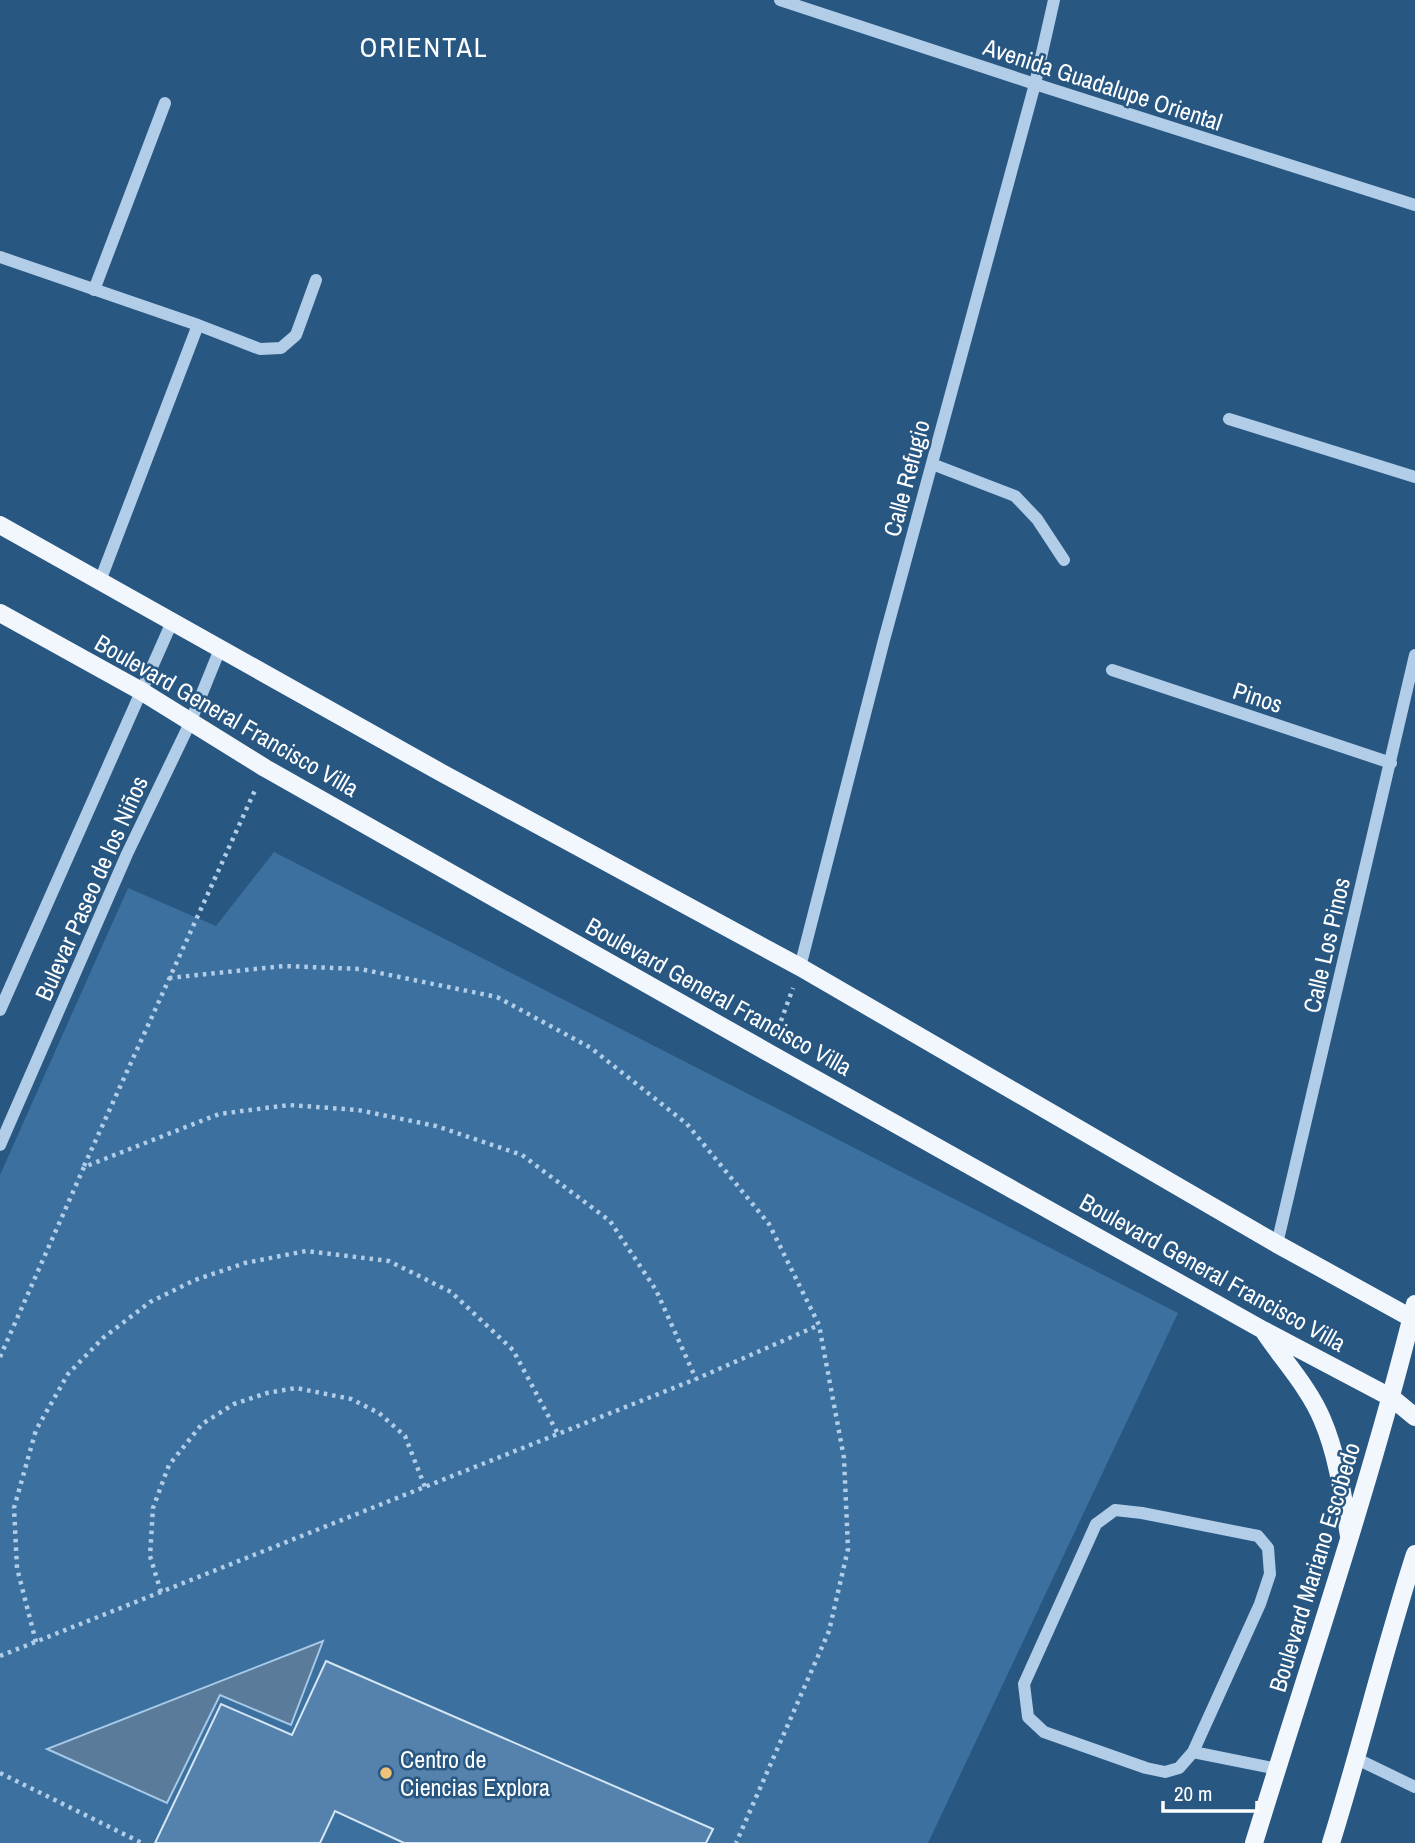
<svg xmlns="http://www.w3.org/2000/svg" width="1415" height="1843" font-family="'Archivo Narrow',sans-serif">
  <style>
    .green { fill: #3c709f }
    .water { fill: #5a7b99; stroke: #a5c9e7; stroke-width: 2 }
    .building { fill: #5482ac; stroke: #d4e6f5; stroke-width: 2 }
    .lines { fill: none; stroke-linecap: round; stroke-linejoin: round }
    .path { stroke: #b1cde7; stroke-width: 4.5; stroke-dasharray: 3.5 5; stroke-linecap: butt }
    .minor { stroke: #b1cde7; stroke-width: 12 }
    .major { stroke: #f2f7fd; stroke-width: 18 }
    .poi-dot { fill: #eec277; stroke: #285782; stroke-width: 2.5 }
    .labels { text-anchor: middle; dominant-baseline: central; stroke-width: 5; stroke-linejoin: round; paint-order: stroke }
    .street-label { font-size: 24px; fill: #fff; stroke: #285782 }
    .poi-label { font-size: 24px; fill: #fff; stroke: #285782; text-anchor: start }
    .quarter-label { font-size: 28px; letter-spacing: 2px; fill: #fff; stroke: #285782 }
  </style>
  <rect width="100%" height="100%" fill="#285782"/>
  <path class="green" d="M274,852L1178,1313L928,1843H0V1175L128,888L216,926Z"/>
  <path class="water" d="M323,1641L291,1725L220,1695L167,1803L47,1749Z"/>
  <path class="building" d="M326,1661L713,1829L706,1843H404L335,1811L320,1843H155L221,1704L292,1735Z"/>
  <g class="lines">
    <path class="path" d="M169,978L284,966L360,969L497,997L591,1048L687,1124L769,1224L819,1325L844,1458L848,1549L829,1631L736,1843
      M778,1029L793,988
      M84,1166L256,788
      M0,1357L84,1167L219,1114L289,1105L358,1110L436,1126L522,1155L610,1221L656,1290L696,1379
      M161,1592L150,1556L153,1508L169,1465L202,1424L234,1404L267,1393L296,1388L351,1399L379,1413L405,1436L425,1487
      M36,1642L17,1568L14,1508L36,1430L68,1374L103,1338L150,1302L195,1280L245,1263L306,1251L389,1261L451,1292L513,1350L558,1434
      M0,1656L696,1379L819,1325
      M0,1773L142,1843"/>
    <path class="minor" d="M780,0L1035,84L1415,205
      M0,257L198,325L260,349L281,348L296,335L316,280
      M94,290L165,103
      M1229,419L1415,477
      M932,464L1015,496L1037,519L1064,560
      M100,581L198,325
      M1112,670L1391,763
      M800,967L884,640L1035,84L1054,0
      M0,1010L172,622
      M0,1145L127,854L190,723L220,649
      M1277,1244L1415,655
      M1193,1752L1260,1604L1270,1574L1268,1548L1258,1536L1142,1513L1115,1510L1096,1524L1024,1684L1028,1717L1044,1732L1146,1768L1165,1772L1179,1768L1193,1752L1277,1769
      M1357,1759L1415,1787"/>
    <path class="major" d="M0,525L440,772L800,967L1277,1244L1415,1320
      M0,613L141,691L265,768L769,1053L1263,1330L1392,1398L1415,1417
      M1265,1333C1284,1361 1309,1388 1322,1419C1338,1456 1343,1497 1349,1536
      M1254,1843C1309,1664 1370,1486 1415,1304
      M1331,1843C1361,1747 1384,1650 1415,1554"/>
  </g>
  <circle class="poi-dot" cx="386" cy="1773" r="7"/>
  <g class="labels">
    <g class="street-label">
      <text transform="translate(1103 84) rotate(18)">Avenida Guadalupe Oriental</text>
      <text transform="translate(906 478) rotate(-75)">Calle Refugio</text>
      <text transform="translate(1258 697) rotate(18)">Pinos</text>
      <text transform="translate(227 715) rotate(30)">Boulevard General Francisco Villa</text>
      <text transform="translate(91 888) rotate(-66)">Bulevar Paseo de los Niños</text>
      <text transform="translate(1326 945) rotate(-77)">Calle Los Pinos</text>
      <text transform="translate(719 996) rotate(29)">Boulevard General Francisco Villa</text>
      <text transform="translate(1213 1272) rotate(29)">Boulevard General Francisco Villa</text>
      <text transform="translate(1314 1567) rotate(-73)">Boulevard Mariano Escobedo</text>
    </g>
    <g class="poi-label">
      <text x="400" y="1759">Centro de<tspan x="400" dy="28">Ciencias Explora</tspan></text>
    </g>
    <g class="quarter-label">
      <text x="424" y="47">ORIENTAL</text>
    </g>
  </g>
  <path d="M1163 1801v10h94v-10" fill="none" stroke="#ffffff" stroke-width="3.5"/>
  <text x="1174" y="1801" font-size="21" fill="#ffffff" stroke="#285782" stroke-width="5" paint-order="stroke">20 m</text>
</svg>
